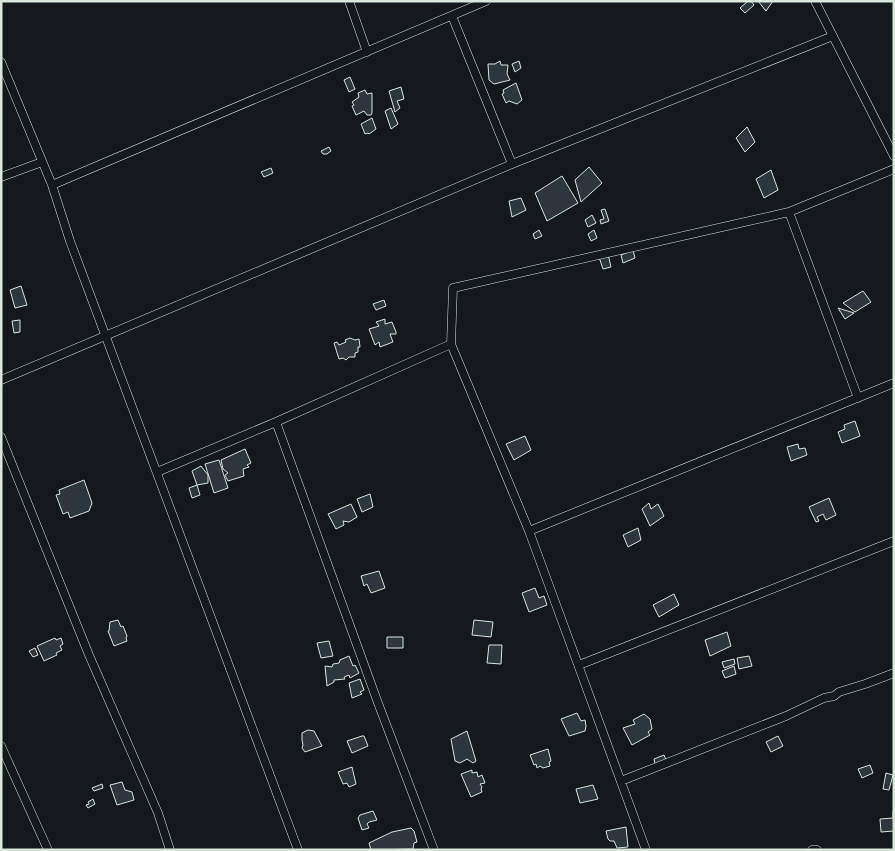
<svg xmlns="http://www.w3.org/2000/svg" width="895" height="851" font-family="Cabin,sans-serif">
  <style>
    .building { fill: #2c363c; stroke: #d8e6dc }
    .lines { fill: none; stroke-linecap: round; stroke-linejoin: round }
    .street-casing { stroke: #d8e6dc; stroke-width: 9 }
    .street { stroke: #14181c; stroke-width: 8 }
  </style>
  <rect width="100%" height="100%" fill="#14181c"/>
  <path class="building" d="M746,1H751L754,5L745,13L740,8L747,2Z
    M758,1H773L766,11Z
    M500,61L501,65H508L507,74L510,80L494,84L489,80L488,64H495Z
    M519,61L521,68L515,72L512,64Z
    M350,77L355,89L349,92L344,80Z
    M516,83L522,100L517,104L509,101L506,103L502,94L504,93L503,90Z
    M401,87L404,99L397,101L400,108L395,112L389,91Z
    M365,90L367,94L372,93V113L371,115H367L364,111L356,115L352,106L354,105L352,102L359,97L358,93Z
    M391,108L398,124L391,129L385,111Z
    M372,118L376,129L369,134L368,133L365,134L361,124Z
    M747,127L755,142L745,152L736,138Z
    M329,147L331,151L327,154H323L321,151Z
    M589,167L602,183L581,202L575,180Z
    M271,168L273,173L264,177L261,172Z
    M771,170L778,190L764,198L756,179Z
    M562,176L578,203L547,221L535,193Z
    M521,198L526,210L512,217L509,201Z
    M605,209L609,221L601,224L600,220L604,219L601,210Z
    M592,215L596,223L588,227L585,220Z
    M539,230L542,236L535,239L533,234Z
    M594,230L597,238L591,241L588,234Z
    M633,250L635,258L623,263L621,255Z
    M608,254L611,267L603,269L599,257Z
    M21,286L27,305L15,308L10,290Z
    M863,291L871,302L855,312L843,303Z
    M384,300L386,306L376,310L373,304Z
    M838,308L854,313L845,319Z
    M385,319V324L392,322L396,332V334H390L393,342L380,347L379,342L375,345L369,329L379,326L376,322Z
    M20,320V332L14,333L12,321Z
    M350,338L355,340L359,339L360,347H358V352L355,353V357H349L346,360L343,358L339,359L334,343L337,342L339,345L346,342L345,340Z
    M855,421L860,436L842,443L838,432L845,429L844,425Z
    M525,436L531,450L514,460L506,444Z
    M798,444L799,449L805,448L807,455L791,461L787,447Z
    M245,449L251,463L247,465L249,467L243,469L244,476L228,481L225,475L228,473L223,469L221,460Z
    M219,460L228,488L214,493L205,464Z
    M201,466L208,475V483L197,485L192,471Z
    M84,480L92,503L89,511L70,518L68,512L63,514L56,495L60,494L59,490Z
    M197,485L200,495L192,498L189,488Z
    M370,494L373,507L362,512L357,499Z
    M829,498L836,515L826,520L823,514L817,517L819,521L816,522L809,507Z
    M649,503L651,509L658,504L664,516L650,526L642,509Z
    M351,504L357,517L349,522L343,521L344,525L336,529L328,514Z
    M638,528L641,540L628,547L623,535Z
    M379,571L385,588L371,593L367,584L364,586L361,576Z
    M535,588L539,598L544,596L547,605L529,612L522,593Z
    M674,594L679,605L659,617L653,605Z
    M118,620L121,627L123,626L127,636L126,638L127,641L114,646L108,631H109L110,622Z
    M474,620L493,622L491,637L472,635Z
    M727,632L731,646L710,656L705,640Z
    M387,637H403V648H387Z
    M55,638L56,640L61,638L63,644L60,646L62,650L56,653L57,655L44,661L37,646Z
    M329,641L333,656L321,658L317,643Z
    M489,645H502L501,664L487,663Z
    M35,648L38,655L33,657L29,651Z
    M349,656L353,666L355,665L359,673L350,678L349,675L344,677L345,679L334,680V682L327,686L325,666L332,667L333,664L339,663L340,660Z
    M749,656L752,666L739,669L737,658Z
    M734,659L735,664L724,668L722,662Z
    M734,666L736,674L725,678L722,671Z
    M360,679L364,690L360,692L362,694L352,698L349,683Z
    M577,713L581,721L585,720L586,726L585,731L569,736L561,719Z
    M644,714L650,719L652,729L648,732L650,735L632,745L623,728L635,724L633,720Z
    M308,730L314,731L322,746L305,752L302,748L303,745L302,740V733Z
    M467,731L476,761L473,763L467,759L460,763L455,761L451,739Z
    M362,736H364L368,746L352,753L347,741Z
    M778,736L783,746L771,752L766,742Z
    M548,749L551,761L549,762L550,766L543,768L540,766L537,768L536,764L534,765L530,755Z
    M664,755L666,760L655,764L654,759Z
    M870,765L873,773L862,778L858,769Z
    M352,767L356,784L349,787L347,783L343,784L338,772Z
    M472,770V773L477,772L478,777L482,775L485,783L480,784L482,787L481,789L482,792L471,797L461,774Z
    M886,773L893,775L889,790L883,789Z
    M122,782L125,790L132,792L134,800L117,805L110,785Z
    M102,784L103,788L94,791L92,788Z
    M593,785L598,799L580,803L576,789Z
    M93,799L95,804L88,808L86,805L89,804L88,802Z
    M373,811L377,820L369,822L367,824L369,828L362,830L358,818L360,815Z
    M893,811H894V831L881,832L880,819L893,818Z
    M626,827L628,847L617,848L614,841H610L608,839L606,831Z
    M411,828L414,831L417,842L414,843L413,849L371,850L369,843L392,832Z"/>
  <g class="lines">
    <g class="street-casing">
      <path id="street" d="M349,1L367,52
        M815,1L894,156
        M1,62L52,185L70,241L298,850
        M512,164L833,36
        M1,177L42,162
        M52,185L486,1
        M789,212L858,398
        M1,380L512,164L452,16
        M276,422L378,703L434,850
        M1,437L89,655L158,813L170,850
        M157,472L276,422L451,344
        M529,531L894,383
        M579,665L894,541
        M1,746L48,850
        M621,781L786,716L824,698L834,696L839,692L865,684L894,673
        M646,850L529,531L451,344L453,288L789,212L894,169
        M812,850H817"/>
    </g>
    <use href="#street" class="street"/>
  </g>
  <rect width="895" height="851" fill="none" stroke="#d8e6dc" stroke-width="5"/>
</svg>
